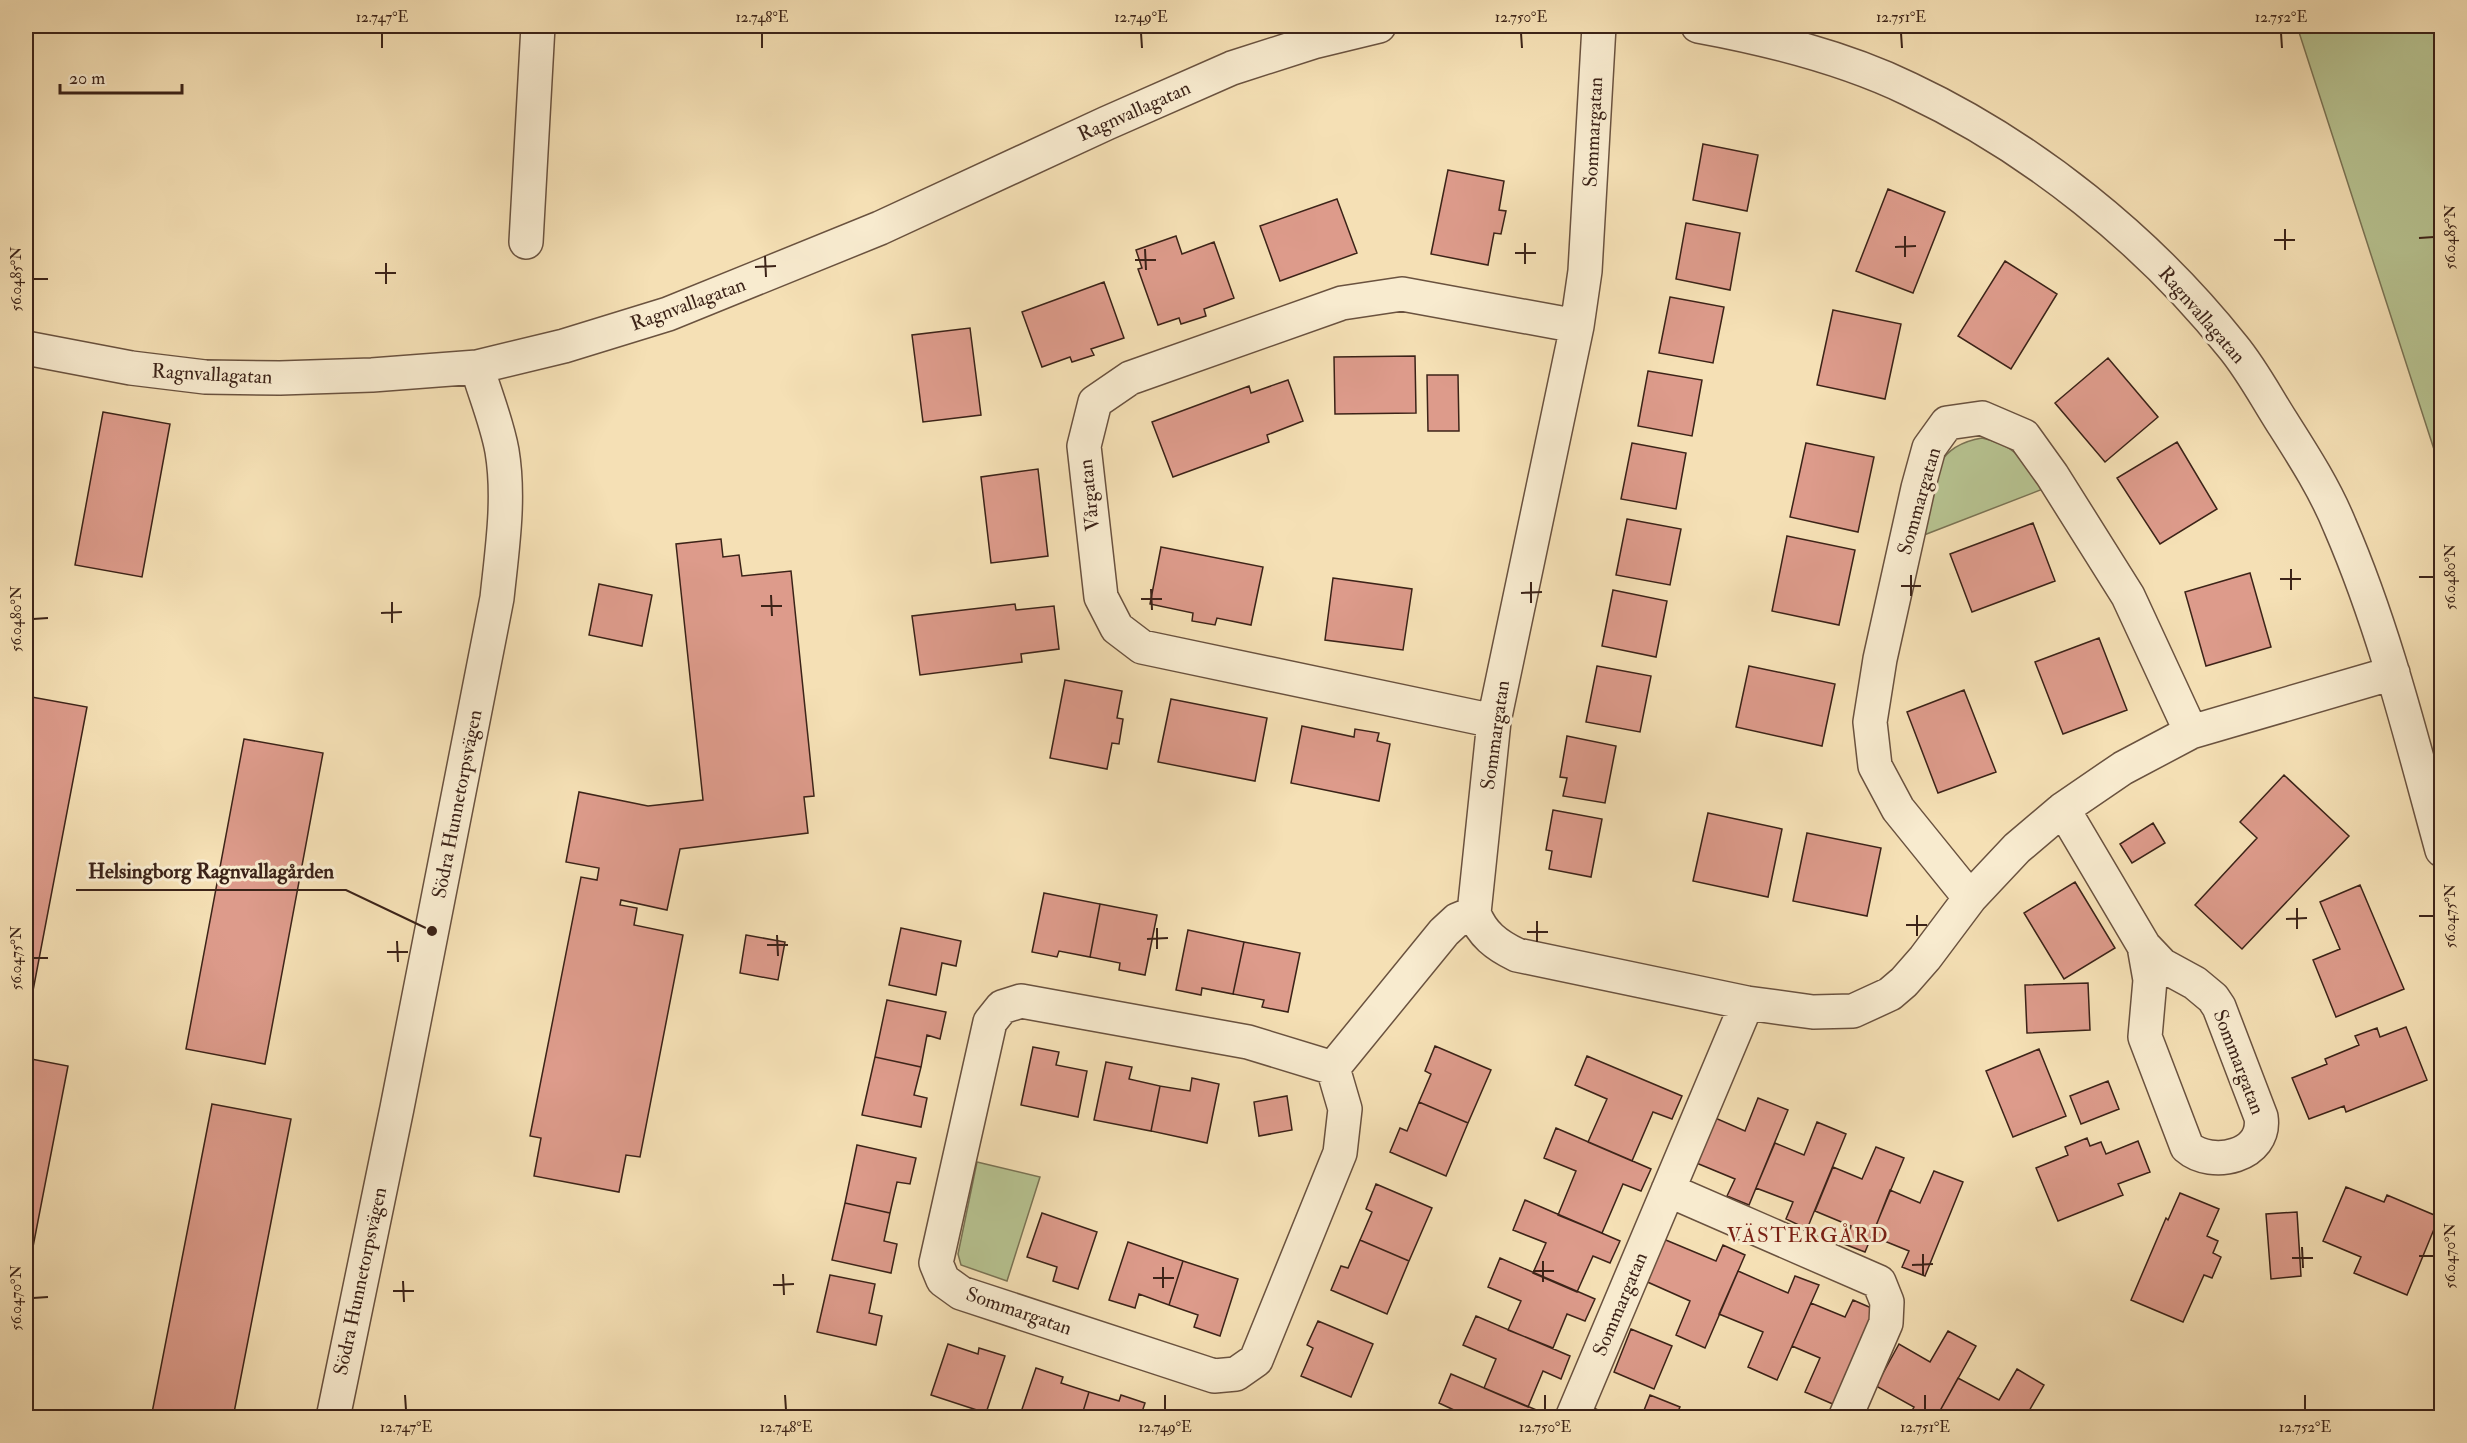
<svg xmlns="http://www.w3.org/2000/svg" width="2467" height="1443" font-family="'IM FELL Double Pica',serif">
  <style>
    .green { fill: #b7c391; stroke: #7a7354; stroke-width: 1.5 }
    .building { fill: #dd9b8b; stroke: #3c2318; stroke-width: 1.5 }
    .lines { fill: none; stroke-linecap: round; stroke-linejoin: round }
    .minor-casing { stroke: #6a523f; stroke-width: 36 }
    .minor { stroke: #f8ebcf; stroke-width: 33 }
    .ticks { fill: none; stroke: #3c2318; stroke-width: 2 }
    .labels { text-anchor: middle; dominant-baseline: central; stroke-width: 6; stroke-linejoin: round; paint-order: stroke }
    .street-label { font-size: 20px; fill: #3c2318; stroke: #f8ebcf }
    .neighbourhood-label { font-size: 21px; letter-spacing: 1.5px; fill: #7a1f14; stroke: #f8ebcf }
    .leader { fill: none; stroke: #3c2318; stroke-width: 2 }
    .callout-dot { fill: #3c2318; stroke: #f8ebcf; stroke-width: 2 }
    .callout-label { font-size: 21px; text-anchor: middle; font-weight: bold; fill: #3c2318; stroke: #f8ebcf; stroke-width: 6; stroke-linejoin: round; paint-order: stroke }
    .neatline { fill: none; stroke: #3c2318; stroke-width: 2 }
    .ticks-label { font-size: 15px; text-anchor: middle; fill: #3c2318 }
  </style>
  <rect width="100%" height="100%" fill="#f5e0b5"/>
  <filter id="stains"><feTurbulence type="fractalNoise" baseFrequency=".00333" numOctaves="4"/><feColorMatrix values="0 0 0 0 .2 0 0 0 0 .09 0 0 0 0 .02 0 0 0 .5 -.17"/></filter>
  <radialGradient id="worn" r=".72"><stop offset=".6" stop-color="#630" stop-opacity="0"/><stop offset="1" stop-color="#630" stop-opacity=".3"/></radialGradient>
  <path class="green" d="M2297,26H2441V471Z
    M1982,438C2018,446 2023,461 2043,489L1924,535C1932,489 1927,447 1982,438Z
    M977,1162L1040,1177L1007,1281L961,1265L958,1254Z"/>
  <path class="building" d="M1703,144L1758,155L1747,211L1693,200Z
    M1448,170L1504,181L1499,210L1506,211L1501,234L1494,233L1488,265L1431,254Z
    M1888,189L1945,212L1913,293L1856,271Z
    M1337,199L1357,253L1280,281L1260,226Z
    M1686,223L1740,233L1730,290L1676,279Z
    M1176,236L1182,254L1214,242L1234,298L1204,309L1206,316L1181,324L1179,318L1158,325L1138,269L1142,268L1136,250Z
    M2005,261L2057,294L2011,369L1958,336Z
    M1104,282L1124,338L1091,349L1094,355L1072,362L1070,357L1042,367L1022,312Z
    M1670,297L1724,307L1713,363L1659,353Z
    M1833,310L1901,324L1885,399L1817,385Z
    M970,328L981,415L923,422L912,335Z
    M1415,356L1416,413L1335,414L1334,357Z
    M2108,358L2158,417L2105,462L2055,403Z
    M1648,371L1702,380L1692,436L1638,426Z
    M1427,375H1458L1459,431H1428Z
    M1288,380L1303,421L1267,435L1269,442L1173,477L1152,422L1249,386L1251,393Z
    M103,412L170,424L142,577L75,565Z
    M2177,442L2217,509L2160,544L2117,478Z
    M1632,443L1686,453L1676,509L1621,499Z
    M1806,443L1874,457L1858,532L1790,517Z
    M1038,469L1048,556L991,563L981,477Z
    M1627,519L1681,529L1670,585L1616,575Z
    M2033,523L2055,581L1972,612L1950,554Z
    M1787,536L1855,550L1839,625L1772,611Z
    M721,539L723,557L739,555L742,576L791,571L814,796L804,797L808,833L680,849L667,910L621,900L620,905L637,908L634,925L683,935L640,1157L626,1155L619,1192L534,1176L541,1138L530,1136L581,877L597,880L599,868L566,862L579,792L648,806L703,800L676,544Z
    M1161,547L1263,567L1251,625L1217,618L1215,625L1192,621L1193,613L1150,604Z
    M2250,573L2271,647L2206,666L2185,592Z
    M1333,578L1412,589L1403,650L1325,640Z
    M599,584L652,595L642,646L589,635Z
    M1613,590L1667,601L1656,657L1602,646Z
    M1015,604L1016,610L1054,606L1059,649L1021,654L1022,662L920,675L912,616Z
    M2099,638L2127,710L2063,734L2035,662Z
    M1597,666L1651,676L1640,732L1586,722Z
    M1749,666L1835,684L1822,746L1736,727Z
    M1065,680L1122,691L1117,718L1123,719L1119,744L1112,743L1107,769L1050,758Z
    M1964,690L1996,772L1938,793L1907,712Z
    M26,696L87,707L28,1017L26,1016Z
    M1171,699L1267,718L1255,781L1158,762Z
    M1302,726L1354,737L1355,729L1379,733L1377,741L1390,744L1379,801L1291,783Z
    M1567,736L1616,746L1605,803L1563,796L1567,778L1560,777Z
    M244,739L323,753L265,1064L186,1049Z
    M2284,775L2349,836L2242,949L2195,905L2257,838L2240,822Z
    M1553,810L1602,819L1591,877L1549,869L1552,851L1546,850Z
    M1708,813L1782,829L1768,897L1693,881Z
    M2153,823L2165,843L2132,863L2120,844Z
    M1807,833L1881,848L1867,916L1793,901Z
    M2075,882L2115,948L2064,979L2024,913Z
    M2360,885L2404,989L2336,1017L2313,960L2340,949L2320,902Z
    M1044,893L1100,904L1090,957L1059,951L1057,957L1032,952Z
    M1100,904L1157,915L1145,975L1119,970L1120,963L1090,957Z
    M901,928L961,941L956,966L942,963L936,995L889,985Z
    M1188,930L1244,942L1233,994L1202,988L1201,995L1176,990Z
    M746,935L785,942L778,980L740,973Z
    M1244,942L1300,953L1288,1012L1262,1007L1264,1000L1233,994Z
    M2088,983L2090,1030L2027,1033L2025,985Z
    M887,1000L946,1012L940,1039L927,1035L921,1067L875,1057Z
    M2406,1027L2427,1080L2346,1112L2344,1106L2309,1119L2292,1078L2327,1064L2325,1059L2359,1045L2355,1036L2377,1028L2380,1037Z
    M1435,1046L1491,1070L1468,1123L1419,1102L1431,1074L1425,1071Z
    M1033,1047L1059,1052L1056,1065L1087,1071L1078,1117L1021,1105Z
    M2039,1049L2066,1116L2013,1137L1986,1071Z
    M1587,1056L1682,1096L1672,1119L1653,1112L1632,1161L1588,1142L1607,1099L1575,1085Z
    M875,1057L921,1067L914,1095L927,1098L921,1127L862,1115Z
    M26,1058L68,1066L26,1283Z
    M1106,1062L1132,1067L1129,1079L1160,1086L1151,1131L1094,1120Z
    M1192,1078L1219,1084L1207,1143L1151,1131L1160,1086L1190,1091Z
    M2108,1081L2119,1109L2081,1124L2070,1096Z
    M1287,1096L1292,1130L1259,1136L1254,1102Z
    M1758,1098L1788,1110L1749,1205L1727,1196L1735,1179L1694,1162L1713,1117L1745,1131Z
    M1419,1102L1468,1123L1446,1176L1390,1152L1400,1128L1407,1131Z
    M212,1104L291,1119L233,1418H151Z
    M1817,1122L1846,1134L1807,1229L1786,1219L1793,1202L1756,1188L1775,1143L1804,1155Z
    M1556,1128L1651,1169L1641,1191L1623,1184L1602,1233L1558,1215L1576,1171L1544,1158Z
    M2087,1138L2090,1146L2101,1142L2106,1154L2138,1141L2150,1172L2118,1184L2123,1195L2058,1221L2036,1168L2068,1155L2065,1147Z
    M857,1145L916,1158L910,1184L897,1182L890,1213L845,1203Z
    M1876,1147L1904,1158L1865,1252L1844,1244L1851,1226L1815,1211L1833,1167L1862,1179Z
    M1934,1171L1963,1182L1925,1276L1902,1267L1909,1251L1872,1236L1890,1190L1920,1203Z
    M1376,1184L1432,1208L1409,1261L1360,1240L1372,1212L1366,1209Z
    M2346,1187L2384,1202L2387,1195L2439,1217L2407,1295L2354,1273L2361,1257L2323,1241Z
    M2180,1193L2219,1209L2207,1236L2218,1241L2213,1253L2221,1257L2212,1278L2204,1275L2183,1322L2131,1300L2166,1218L2168,1220Z
    M1525,1200L1620,1241L1610,1263L1593,1256L1577,1292L1533,1273L1546,1243L1513,1230Z
    M845,1203L890,1213L884,1241L897,1244L891,1273L832,1260Z
    M2297,1212L2301,1276L2271,1279L2266,1214Z
    M1042,1213L1097,1232L1078,1289L1053,1281L1057,1267L1027,1257Z
    M1661,1238L1716,1261L1723,1245L1745,1255L1705,1348L1676,1335L1690,1301L1643,1280Z
    M1360,1240L1409,1261L1387,1314L1331,1290L1341,1266L1348,1268Z
    M1128,1242L1183,1261L1169,1305L1139,1294L1135,1308L1109,1300Z
    M1500,1258L1595,1299L1585,1321L1567,1314L1553,1348L1508,1330L1521,1301L1488,1287Z
    M1183,1261L1238,1279L1220,1336L1194,1327L1198,1315L1169,1305Z
    M1738,1271L1788,1293L1795,1276L1819,1285L1777,1380L1748,1367L1763,1332L1719,1314Z
    M830,1275L875,1284L869,1313L882,1316L876,1345L817,1332Z
    M1853,1300L1876,1310L1835,1405L1805,1392L1820,1358L1792,1346L1811,1303L1845,1317Z
    M1476,1316L1570,1356L1561,1379L1543,1371L1528,1407L1484,1388L1496,1359L1463,1345Z
    M1318,1321L1373,1344L1351,1397L1301,1376L1313,1348L1307,1345Z
    M1631,1329L1672,1346L1654,1389L1614,1372Z
    M1948,1331L1976,1346L1936,1418H1908L1914,1407L1876,1386L1899,1344L1930,1362Z
    M948,1344L978,1354L979,1348L1005,1356L986,1413L931,1395Z
    M1036,1368L1063,1377L1061,1383L1089,1392L1081,1418H1019Z
    M2017,1369L2044,1385L2025,1418H1936L1958,1378L1999,1400Z
    M1451,1374L1546,1414L1544,1418H1471L1439,1403Z
    M1089,1392L1119,1401L1121,1395L1145,1403L1140,1418H1081Z
    M1650,1395L1680,1407L1675,1418H1641Z
    M1589,1406L1616,1418H1585Z"/>
  <g class="lines">
    <g class="minor-casing">
      <path id="minor" d="M1599,26L1585,271L1577,326L1494,721L1474,913C1482,934 1496,945 1517,955L1747,1003L1813,1012L1853,1011L1890,994L1904,982L1925,958L1970,898L2017,848L2063,809L2123,768L2191,732L2393,673
        M1698,26C1769,39 1843,57 1909,89C2032,147 2148,240 2233,347C2252,370 2266,397 2282,422C2303,455 2325,489 2340,526C2385,630 2412,741 2442,850
        M526,242L538,26
        M26,348L131,368L205,377L280,378L372,375L477,367L564,346L668,314L880,228L1107,123L1232,68L1313,42L1379,26
        M1494,721L1142,647L1117,628L1101,597L1084,446L1095,402L1130,378L1342,303L1402,294L1577,326
        M2063,809L2144,946L2150,980L2145,1037L2187,1147C2212,1169 2267,1156 2261,1117L2219,1007L2213,998L2195,983L2162,965L2144,946
        M1970,898L1898,809L1875,766L1870,722L1880,659L1918,488L1929,448L1947,423L1982,418L2024,436L2052,475L2128,596L2191,732
        M1333,1068L1345,1109L1340,1153L1256,1360L1236,1374L1214,1376L961,1293L943,1280L936,1263L990,1022L1002,1007L1021,1001L1248,1042L1333,1068L1444,932L1457,920L1474,913
        M1668,1190L1879,1282L1887,1302L1886,1323L1845,1418
        M333,1418L397,1108L497,598C502,550 510,499 502,451C497,423 485,394 477,367
        M1572,1418L1747,1003"/>
    </g>
    <use href="#minor" class="minor"/>
  </g>
  <path class="ticks" d="M382,33V48M762,33V48M1141,33L1142,48M1521,33L1522,48M1901,33L1902,48M2281,33L2282,48M2285,229V250M1905,236V257M2419,238L2434,237M2274,240H2295M1525,243V264M1895,247L1916,246M1145,249L1146,270M1515,253H1536M765,256L766,277M1135,260H1156M386,263V284M755,267L776,266M375,273H396M33,279H48M2291,569V590M1911,575V596M2419,577H2434M2280,579H2301M1531,582V603M1901,586H1921M1151,589L1152,610M1521,593L1542,592M771,595L772,616M1141,599H1162M392,602V623M761,606H782M381,613L402,612M33,619L48,618M2297,908V929M1917,915V936M2419,916H2434M2286,919L2307,918M1537,921V942M1906,925H1927M1157,928V949M1527,932H1548M777,935L778,956M1147,939L1168,938M397,941L398,962M767,945H788M387,952H408M33,958H48M2302,1247L2303,1268M1923,1254V1275M2419,1256H2434M2292,1258H2313M1543,1261V1282M1912,1265L1933,1264M1163,1267V1288M1533,1271H1554M783,1274L784,1295M1153,1278H1174M403,1281L404,1302M773,1285L794,1284M393,1291H414M33,1298L48,1297M405,1395L406,1410M785,1395L786,1410M1165,1395V1410M1545,1395V1410M1925,1395V1410M2305,1395V1410"/>
  <g class="labels">
    <g class="street-label">
      <text transform="translate(1134 111) rotate(-24)">Ragnvallagatan</text>
      <text transform="translate(1593 132) rotate(-87)">Sommargatan</text>
      <text transform="translate(688 304) rotate(-20)">Ragnvallagatan</text>
      <text transform="translate(2202 315) rotate(49)">Ragnvallagatan</text>
      <text transform="translate(212 374) rotate(3)">Ragnvallagatan</text>
      <text transform="translate(1089 495) rotate(-96)">Vårgatan</text>
      <text transform="translate(1919 501) rotate(-74)">Sommargatan</text>
      <text transform="translate(1495 735) rotate(-82)">Sommargatan</text>
      <text transform="translate(457 804) rotate(-79)">Södra Hunnetorpsvägen</text>
      <text transform="translate(2239 1062) rotate(69)">Sommargatan</text>
      <text transform="translate(360 1281) rotate(-78)">Södra Hunnetorpsvägen</text>
      <text transform="translate(1620 1304) rotate(-67)">Sommargatan</text>
      <text transform="translate(1019 1311) rotate(19)">Sommargatan</text>
    </g>
    <g class="neighbourhood-label">
      <text x="1808" y="1235">VÄSTERGÅRD</text>
    </g>
  </g>
  <path class="leader" d="M432 931L346 890H76"/>
  <circle class="callout-dot" cx="432" cy="931" r="6"/>
  <g class="callout-label">
    <text x="211" y="878">Helsingborg Ragnvallagården</text>
  </g>
  <rect width="2467" height="1443" fill="none" stroke="#f5e0b5" stroke-width="66"/>
  <path d="M60 84v9h122v-9" fill="none" stroke="#3c2318" stroke-width="3"/>
  <text x="69" y="84" font-size="18" fill="#3c2318" stroke="#f8ebcf" stroke-width="4.5" paint-order="stroke">20 m</text>
  <rect x="33" y="33" width="2401" height="1377" class="neatline"/>
  <g class="ticks-label">
    <text x="382" y="22">12.747°E</text>
    <text x="762" y="22">12.748°E</text>
    <text x="1141" y="22">12.749°E</text>
    <text x="1521" y="22">12.750°E</text>
    <text x="1901" y="22">12.751°E</text>
    <text x="2281" y="22">12.752°E</text>
    <text transform="translate(2450 237) rotate(-90)" y="5">56.0485°N</text>
    <text transform="translate(16 279) rotate(-90)" y="5">56.0485°N</text>
    <text transform="translate(2450 577) rotate(-90)" y="5">56.0480°N</text>
    <text transform="translate(16 619) rotate(-90)" y="5">56.0480°N</text>
    <text transform="translate(2450 916) rotate(-90)" y="5">56.0475°N</text>
    <text transform="translate(16 958) rotate(-90)" y="5">56.0475°N</text>
    <text transform="translate(2450 1256) rotate(-90)" y="5">56.0470°N</text>
    <text transform="translate(16 1298) rotate(-90)" y="5">56.0470°N</text>
    <text x="406" y="1432">12.747°E</text>
    <text x="786" y="1432">12.748°E</text>
    <text x="1165" y="1432">12.749°E</text>
    <text x="1545" y="1432">12.750°E</text>
    <text x="1925" y="1432">12.751°E</text>
    <text x="2305" y="1432">12.752°E</text>
  </g>
  <rect width="100%" height="100%" filter="url(#stains)"/>
  <rect width="100%" height="100%" fill="url(#worn)"/>
</svg>
